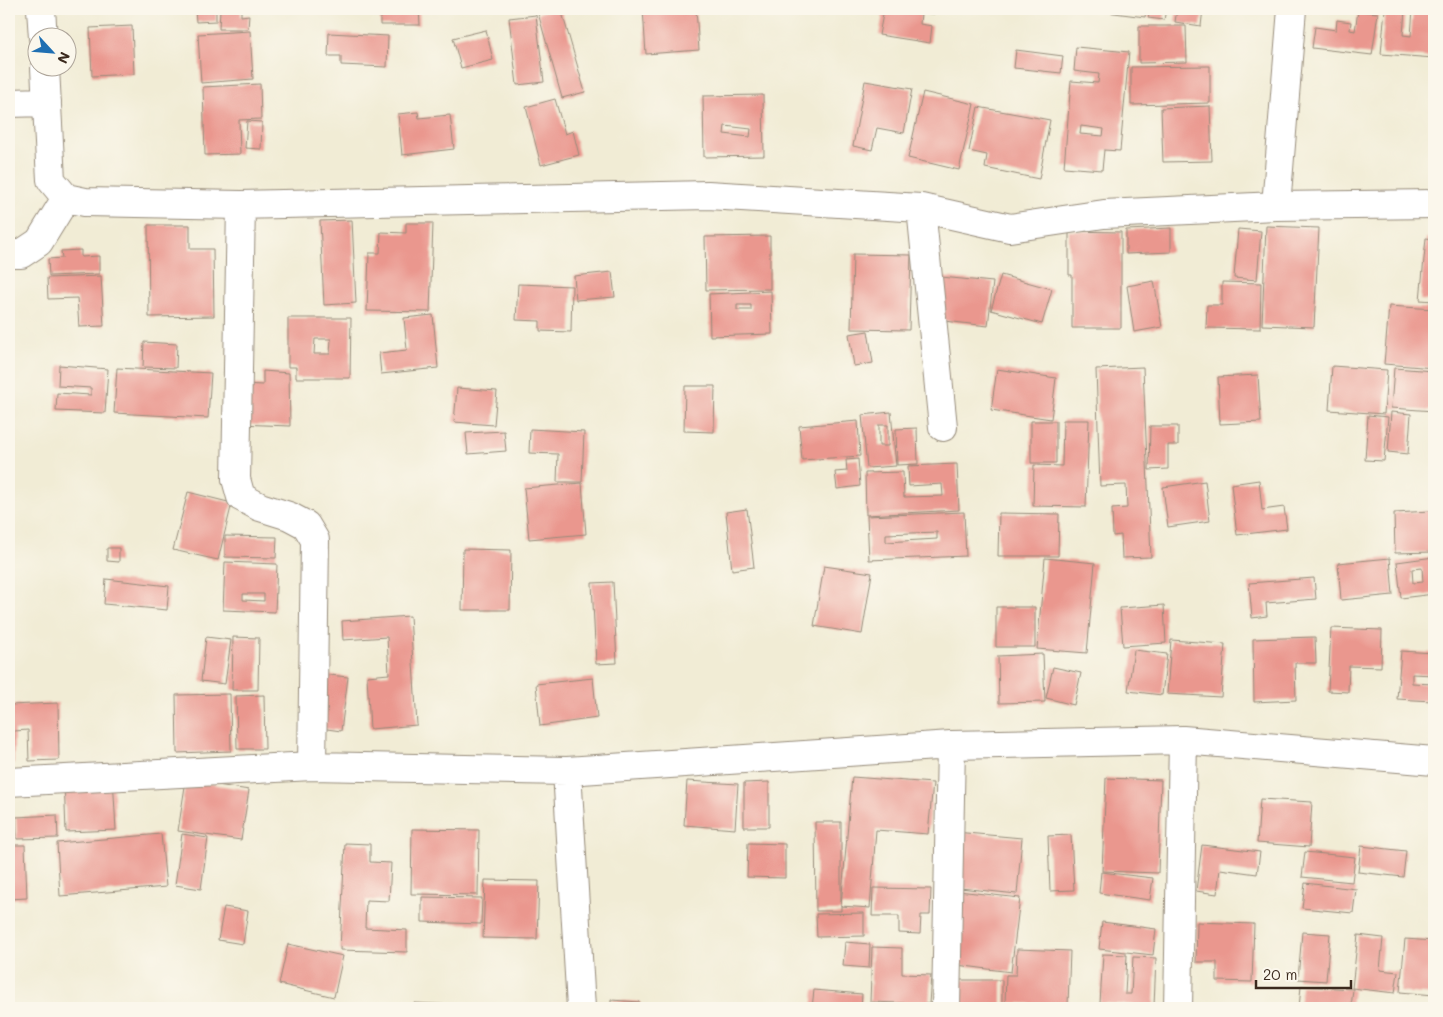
<svg xmlns="http://www.w3.org/2000/svg" width="1443" height="1017" font-family="Mali,sans-serif">
  <style>
    .building { fill: #ea978e; fill-rule: evenodd }
    .lines { fill: none; stroke-linecap: round; stroke-linejoin: round }
    .minor-casing { stroke: #968b7a; stroke-width: 30 }
    .minor { stroke: #fff; stroke-width: 28 }
  </style>
  <rect width="100%" height="100%" fill="#fbf7ec"/>
  <filter id="ink" filterUnits="userSpaceOnUse"><feTurbulence type="fractalNoise" baseFrequency=".02" numOctaves="2"/><feDisplacementMap in="SourceGraphic" scale="10" xChannelSelector="R" yChannelSelector="G"/><feConvolveMatrix kernelMatrix="1 2 1 2 8 2 1 2 1" color-interpolation-filters="sRGB"/></filter>
  <filter id="wash" filterUnits="userSpaceOnUse"><feTurbulence type="fractalNoise" baseFrequency=".0096" numOctaves="4" result="noise"/><feDisplacementMap in="SourceGraphic" scale="20" xChannelSelector="R" yChannelSelector="G"/><feGaussianBlur stdDeviation="1.12" result="paint"/><feColorMatrix in="noise" values="0 0 0 0 0 0 0 0 0 0 0 0 0 0 0 0 0 1.4 0 .05"/><feComposite in="paint" operator="in"/></filter>
  <g filter="url(#wash)">
    <rect width="100%" height="100%" fill="#f1ecd5"/>
    <g id="blocks">
      <path class="building" d="M195,9H216V21L196,22Z
        M220,9H241V16L249,15L248,29H219Z
        M380,9H419L420,25H380Z
        M555,9H561L585,92L562,98L538,13Z
        M643,9H696L699,50L646,54Z
        M884,9H935L934,14L921,13L920,24L932,26L930,43L879,35Z
        M1099,9H1146L1145,17L1099,11Z
        M1150,9H1166L1164,20L1148,18Z
        M1177,9H1203L1201,26L1175,22Z
        M1385,9H1405L1403,35L1411,36L1413,9H1434V58L1381,54Z
        M1358,11L1378,13L1372,55L1312,48L1315,27L1336,30L1337,20L1351,22L1350,30L1355,31Z
        M536,15L544,82L517,85L509,18Z
        M132,26L134,74L92,76L90,28Z
        M1139,26H1186L1187,62L1139,63Z
        M486,30L493,60L461,68L453,38Z
        M250,31L253,79L201,83L198,34Z
        M329,33L388,36L387,67L341,65V56H328Z
        M1076,47L1129,52L1120,151L1104,150L1102,170L1064,167L1071,81L1098,83L1099,74L1074,71ZM1081,126L1104,129L1103,136L1080,134Z
        M1016,50L1063,56L1061,73L1014,68Z
        M1210,66V103L1131,105V67Z
        M865,81L912,89L904,133L877,128L872,150L853,146Z
        M260,84L261,119L239,120L240,154L205,155L203,87Z
        M923,92L974,104L959,170L908,158Z
        M763,95L764,156L704,157L703,96ZM725,126L751,129L750,137L724,134Z
        M555,99L565,134L573,131L579,155L541,165L526,107Z
        M1210,106L1212,161L1163,162L1161,108Z
        M978,107L1050,120L1039,179L985,168L987,155L969,151Z
        M418,112L419,118L450,115L454,149L402,155L398,114Z
        M247,121L262,122L261,149L245,148Z
        M352,220L356,303L324,305L320,221Z
        M406,223H433L430,312L367,311L369,253H380L381,232L406,233Z
        M148,225H190V249H213L214,316L149,317Z
        M1266,226L1319,228L1314,327L1262,325Z
        M1171,228V252L1126,254V230Z
        M1238,229L1261,231L1257,280L1234,278Z
        M1069,231L1121,232V328H1072V275H1069Z
        M770,236V289L706,290L705,237Z
        M1426,238L1434,239V301L1420,300Z
        M81,250V257L99,256V274L49,276L48,259L62,258L61,251Z
        M853,254L911,255L909,330L851,329Z
        M612,272L615,297L576,300L574,276Z
        M1001,275L1052,289L1042,324L991,310Z
        M101,276L104,326L79,327L77,298L48,299L47,278Z
        M941,277L993,282L988,326L936,320Z
        M1154,281L1162,327L1134,332L1127,286Z
        M1222,282L1261,283L1260,329L1206,328L1207,305H1222Z
        M518,284L572,286L571,332L540,331V321L516,320Z
        M771,291L772,334L710,336L709,294ZM737,305H751V310H737Z
        M1389,306L1434,309V368L1384,364Z
        M433,315L438,368L381,374L379,353L407,350L404,318Z
        M288,318H351L350,378H296V367H288ZM315,339H331L330,354H314Z
        M868,331L873,363L854,366L849,334Z
        M144,342L177,344L176,368L143,367Z
        M59,365L108,369L105,413L56,411L57,393L91,395V388L58,386Z
        M1332,366L1387,370L1384,414L1329,410Z
        M1143,367L1151,557L1122,558L1121,535L1113,536L1112,509L1127,508L1126,485L1100,486L1096,369Z
        M117,368L211,373L208,418L114,413Z
        M1394,368L1434,371V411L1391,408Z
        M997,369L1056,378L1051,419L991,410Z
        M263,371L289,373L290,426L239,424L241,384L263,385Z
        M1258,375L1261,422L1220,424L1218,377Z
        M685,386H715L714,432L684,431Z
        M457,388L497,391L494,425L454,422Z
        M891,412L896,466L867,468L862,415ZM879,425H888V446H879Z
        M1391,412L1411,414L1408,454L1388,452Z
        M1368,415L1388,417L1384,461L1365,460Z
        M1063,420H1089L1086,507L1033,506L1034,465L1062,466Z
        M858,421L860,456L802,460L799,426Z
        M1031,421H1056V463H1031Z
        M1150,426H1178V445H1168V469L1149,470Z
        M917,428L918,464L897,465L896,429Z
        M530,429L584,432L582,482H557L558,454L529,453Z
        M504,431L506,451L468,454L466,433Z
        M858,459L860,486L837,489L835,472L847,471L846,460Z
        M957,464L959,510L866,515L865,473L903,472L904,497L943,496L942,484L909,486L908,466Z
        M1259,480L1262,510L1284,507L1287,529L1237,535L1231,484Z
        M1205,481L1210,521L1168,527L1163,487Z
        M582,483L586,534L529,539L524,488Z
        M188,492L232,503L218,560L173,550Z
        M747,509L754,567L732,570L726,512Z
        M1431,511V532H1434V552L1395,553L1394,513Z
        M964,512L966,556L869,560L867,516ZM937,532V539L886,542V534Z
        M999,513L1059,514L1058,556H998Z
        M225,536L277,537L276,558L225,557Z
        M107,548H119V562L107,561Z
        M463,549L511,550L510,610H462Z
        M1434,557V594L1401,598L1397,562ZM1422,568L1423,582L1413,583L1412,569Z
        M1045,558L1095,563L1087,653L1037,649Z
        M1390,558L1393,595L1341,600L1338,563Z
        M225,562L277,564L275,612L223,610ZM243,594H264V601L243,600Z
        M824,566L872,573L862,634L814,626Z
        M1314,578L1316,599L1266,603L1267,616L1252,618L1249,583Z
        M106,579L169,586L167,610L104,604Z
        M613,582L617,663L596,664L592,583Z
        M1164,605L1166,643L1123,646L1120,608Z
        M996,607H1035V647H996Z
        M410,616L417,725L370,729L367,676L389,674L387,637L343,640L342,621Z
        M1331,628L1382,630L1381,667L1349,666L1348,692L1328,691Z
        M206,637L231,640L225,684L201,681Z
        M233,637L259,638L258,690H232Z
        M1315,637L1316,663H1295L1296,700L1254,702L1253,639Z
        M1171,640L1225,644L1221,697L1167,694Z
        M1134,650L1167,654L1162,695L1128,691Z
        M1401,651L1434,653V675L1412,674V683L1433,684L1432,701L1397,699Z
        M1043,654L1045,702L999,703L998,656Z
        M1053,667L1081,673L1074,705L1046,698Z
        M320,674L348,677L341,731L313,727Z
        M593,678L597,718L540,726L536,684Z
        M230,694L231,751L177,753L176,695Z
        M264,695L265,749H237L236,696Z
        M58,703L59,760L29,761L28,730L14,731V764H9V705Z
        M113,777L116,830L66,832L64,779Z
        M852,777L933,783L928,834L876,830L870,908L841,906Z
        M1106,778L1161,780L1158,873L1102,871Z
        M186,780L249,790L241,840L178,831Z
        M687,781L738,784L735,829L684,825Z
        M769,782V827H744V783Z
        M1260,799L1312,802L1309,847L1257,843Z
        M57,815L58,838L17,839L16,817Z
        M815,822H841V911H816Z
        M412,829L479,830L478,895L411,894Z
        M955,832L1022,838L1017,894L950,887Z
        M161,834L166,887L60,896L57,843Z
        M182,834L208,838L201,889L175,885Z
        M1071,835L1074,890L1050,891L1048,836Z
        M345,843L370,844V862L391,863L389,901L366,900L365,928L407,930V952L340,950Z
        M748,843L785,844V878L747,877Z
        M9,845H25L27,898L9,899Z
        M1202,845L1260,852L1257,874L1220,869L1217,894L1196,891Z
        M1361,846L1406,851L1403,877L1358,872Z
        M1305,852L1355,857L1352,882L1302,877Z
        M1101,872L1153,878L1150,900L1099,893Z
        M485,880L539,881L537,939L483,938Z
        M1305,883L1356,889L1353,913L1302,908Z
        M873,888L931,889L930,915H921L920,934L899,933V916H872Z
        M958,891L1020,898L1011,972L949,964Z
        M422,897L482,898L481,924L422,922Z
        M224,907L248,911L243,944L218,940Z
        M864,913V936L817,937L816,914Z
        M1102,922L1156,929L1153,955L1099,949Z
        M1197,922L1254,924L1252,982L1217,981V962H1196Z
        M1302,932L1330,934L1326,981L1298,979Z
        M1358,935L1383,938L1380,970L1398,972L1395,993L1352,988Z
        M1405,939L1434,941V995L1400,992Z
        M845,942L870,944L869,968L843,966Z
        M288,944L343,956L334,997L279,984Z
        M872,947L902,948V974L931,975L929,1004L870,1002Z
        M1017,949L1070,951L1068,1005L1005,1003L1006,975H1016Z
        M1103,954L1127,955L1125,994H1131L1133,957L1156,958L1154,1006L1100,1003Z
        M954,980H1002V1007L954,1008Z
        M1301,986L1353,989L1351,1008H1299Z
        M814,990L862,994L861,1008H812Z
        M611,1000L640,1002V1008H611Z
        M414,1003L476,1006V1008H414Z"/>
    </g>
  </g>
  <g filter="url(#ink)">
    <use href="#blocks" fill-opacity="0" stroke="#968b7a" stroke-width="1"/>
    <g class="lines">
      <g class="minor-casing">
        <path id="minor" d="M41,9L43,38
          M45,68L51,180L66,198L85,202L241,205L236,479L241,497L260,507L289,516L306,525L315,540L312,766L567,771L581,1008
          M9,103L47,102
          M241,205L708,195L921,208L1010,228L1104,214L1276,206L1434,204
          M1276,206L1292,9
          M921,208L943,427
          M9,254H21L39,242L66,198
          M567,771L951,745L1183,740L1434,761
          M9,782L312,766
          M946,1008L951,745
          M1178,1008L1183,740"/>
      </g>
      <use href="#minor" class="minor"/>
    </g>
  </g>
  <rect width="1443" height="1017" fill="none" stroke="#fbf7ec" stroke-width="30"/>
  <g transform="translate(52 52) rotate(116)"><circle r="24" fill="#fbf7ec" stroke="#aea59a"/>
  <path d="M0-4L9 19L0 12L-9 19Z" fill="#1f6fb2"/>
  <text y="-8" font-size="14" font-weight="bold" text-anchor="middle" fill="#3b2a1e">N</text>
  </g>
  <path d="M1256 980v8h95v-8" fill="none" stroke="#3b2a1e" stroke-width="2.5"/>
  <text x="1263" y="980" font-size="15" fill="#3b2a1e" stroke="#fbf7ec" stroke-width="4" paint-order="stroke">20 m</text>
</svg>
